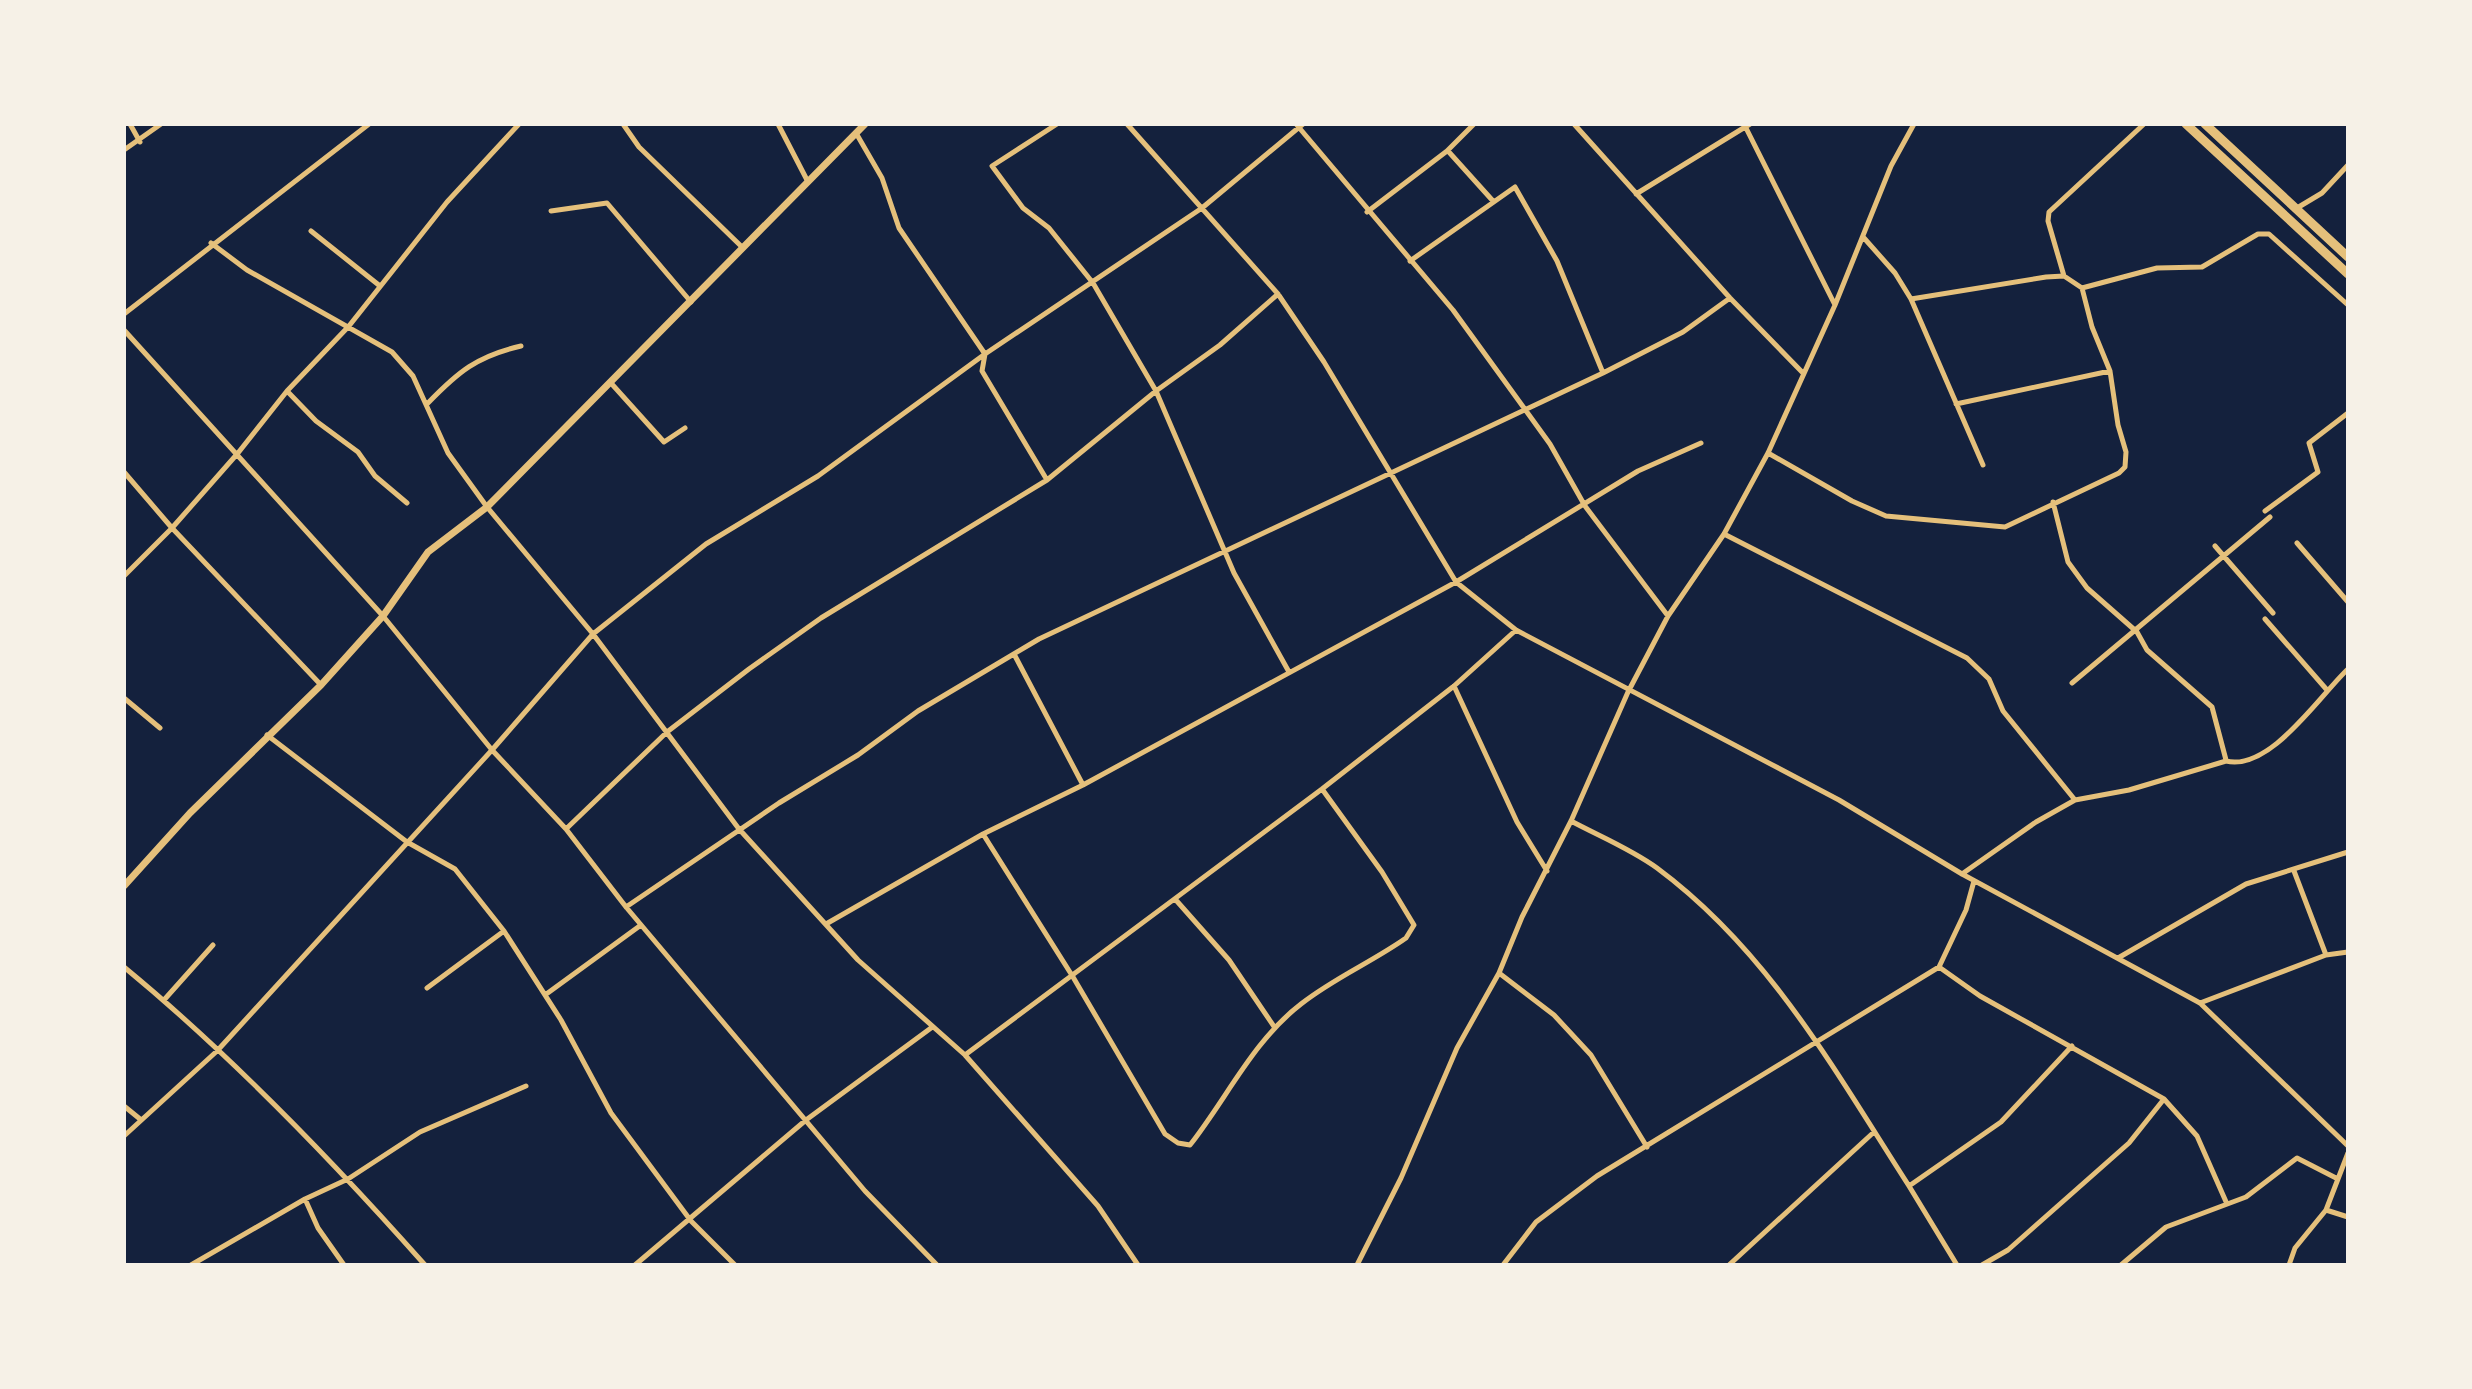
<svg xmlns="http://www.w3.org/2000/svg" width="2472" height="1389" font-family="'IBM Plex Sans',sans-serif">
  <style>
    .lines { fill: none; stroke-linecap: round; stroke-linejoin: round }
    .minor { stroke: #e5c07b; stroke-width: 5 }
    .tertiary { stroke: #e5c07b; stroke-width: 7 }
    .trunk { stroke: #e5c07b; stroke-width: 9 }
  </style>
  <rect width="100%" height="100%" fill="#14213d"/>
  <g class="lines">
    <path class="minor" d="M130,124L140,142
      M623,124L639,147L742,247
      M778,124L807,180
      M1057,124L992,166L1023,208L1049,228L1093,283L1156,391L1234,573L1289,672
      M1127,124L1278,294L1324,362L1456,582L1516,630L1839,800L1962,874L2200,1003L2348,1146
      M1296,124L1453,310L1550,444L1585,506L1668,616
      M1574,124L1730,298L1802,372
      M1744,124L1835,305
      M856,133L882,178L899,228L985,354L982,371L1047,480
      M124,150L161,124
      M1448,151L1493,201
      M1636,194L1750,124
      M2297,208L2322,193L2348,165
      M551,211L607,203L691,302
      M1367,212L1447,151L1474,124
      M311,231L380,286
      M1864,238L1895,273L1911,299L1983,465
      M211,243L247,270L392,352L413,376L448,453L487,507L593,634L739,829L858,960L965,1055L1098,1206L1138,1265
      M1410,261L1515,187L1557,261L1603,373
      M2064,276L2048,221L2049,212L2144,124
      M2082,288L2157,268L2202,267L2258,234H2269L2348,305
      M124,314L369,124
      M124,330L383,616L492,750L566,829L626,907L865,1191L937,1265
      M610,382L664,442L685,428
      M287,391L316,421L358,452L375,476L407,503
      M428,403C458,372 477,356 521,346
      M1956,404L2110,371
      M1768,453L1852,501L1886,516L2005,527L2119,473L2125,467L2126,452L2118,425L2110,371L2092,327L2082,288L2064,276L2046,277L1911,299
      M124,472L172,528L321,685
      M2053,502L2068,562L2087,588L2137,632L2147,650L2212,707L2226,760
      M2265,511L2318,472L2309,443L2348,413
      M1724,534L1967,658L1989,679L2003,711L2075,800
      M2297,543L2348,602
      M2215,546L2273,613
      M124,576L172,528L238,453L287,391L349,326L447,202L519,124
      M2265,619L2327,690
      M1014,654L1083,785
      M2072,683L2270,517
      M1454,686L1517,822L1547,871
      M124,698L160,728
      M267,735L407,842L455,869L504,931L561,1020L611,1113L691,1221L735,1265
      M1571,821C1599,836 1631,849 1657,868C1769,951 1835,1071 1909,1186L2001,1122L2072,1046
      M566,829L667,732L749,669L821,618L1047,480L1156,391L1220,345L1278,294
      M983,834L1073,977L1165,1134L1178,1143L1190,1145C1227,1098 1253,1041 1301,1004C1334,978 1372,962 1406,938L1414,925L1382,872L1322,789
      M2294,871L2326,955
      M1962,874L2036,822L2075,800L2129,790L2226,761C2270,772 2320,695 2348,669
      M1175,899L1229,960L1275,1028
      M626,907L779,803L858,755L918,711L1039,639L1603,373L1683,332L1730,298
      M826,924L983,834L1083,785L1456,582L1638,471L1701,443
      M2118,958L2246,884L2348,852
      M124,967C232,1056 332,1160 425,1265
      M1939,967L1966,910L1974,881
      M1499,973L1554,1015L1591,1055L1647,1147
      M427,988L504,931
      M545,995L641,925
      M164,1000L213,945
      M2200,1003L2326,955L2348,952
      M965,1055L1322,789L1454,686L1516,630
      M124,1106L140,1119
      M124,1136L217,1051L492,750L593,634L706,544L818,476L985,354L1202,208L1303,124
      M2348,1153L2326,1210L2348,1217
      M1909,1186L1957,1265
      M305,1199L318,1228L344,1265
      M191,1265L305,1199L348,1179L420,1132L526,1086
      M635,1265L806,1120L931,1028
      M1357,1265L1401,1178L1457,1048L1499,973L1522,917L1571,821L1628,692L1668,616L1724,534L1768,453L1835,305L1891,166L1914,124
      M1503,1265L1536,1222L1597,1176L1939,967L1980,996L2164,1099L2197,1136L2227,1204
      M1729,1265L1874,1132
      M1982,1265L2008,1250L2129,1143L2164,1099
      M2121,1265L2166,1227L2246,1197L2297,1158L2336,1178
      M2289,1265L2295,1248L2326,1210"/>
    <path class="tertiary" d="M124,886L190,813L321,685L383,616L428,552L487,507L865,124"/>
    <path class="trunk" d="M2186,124L2348,274
      M2205,124L2348,257"/>
  </g>
  <rect width="2472" height="1389" fill="none" stroke="#f6f1e7" stroke-width="252"/>
</svg>
